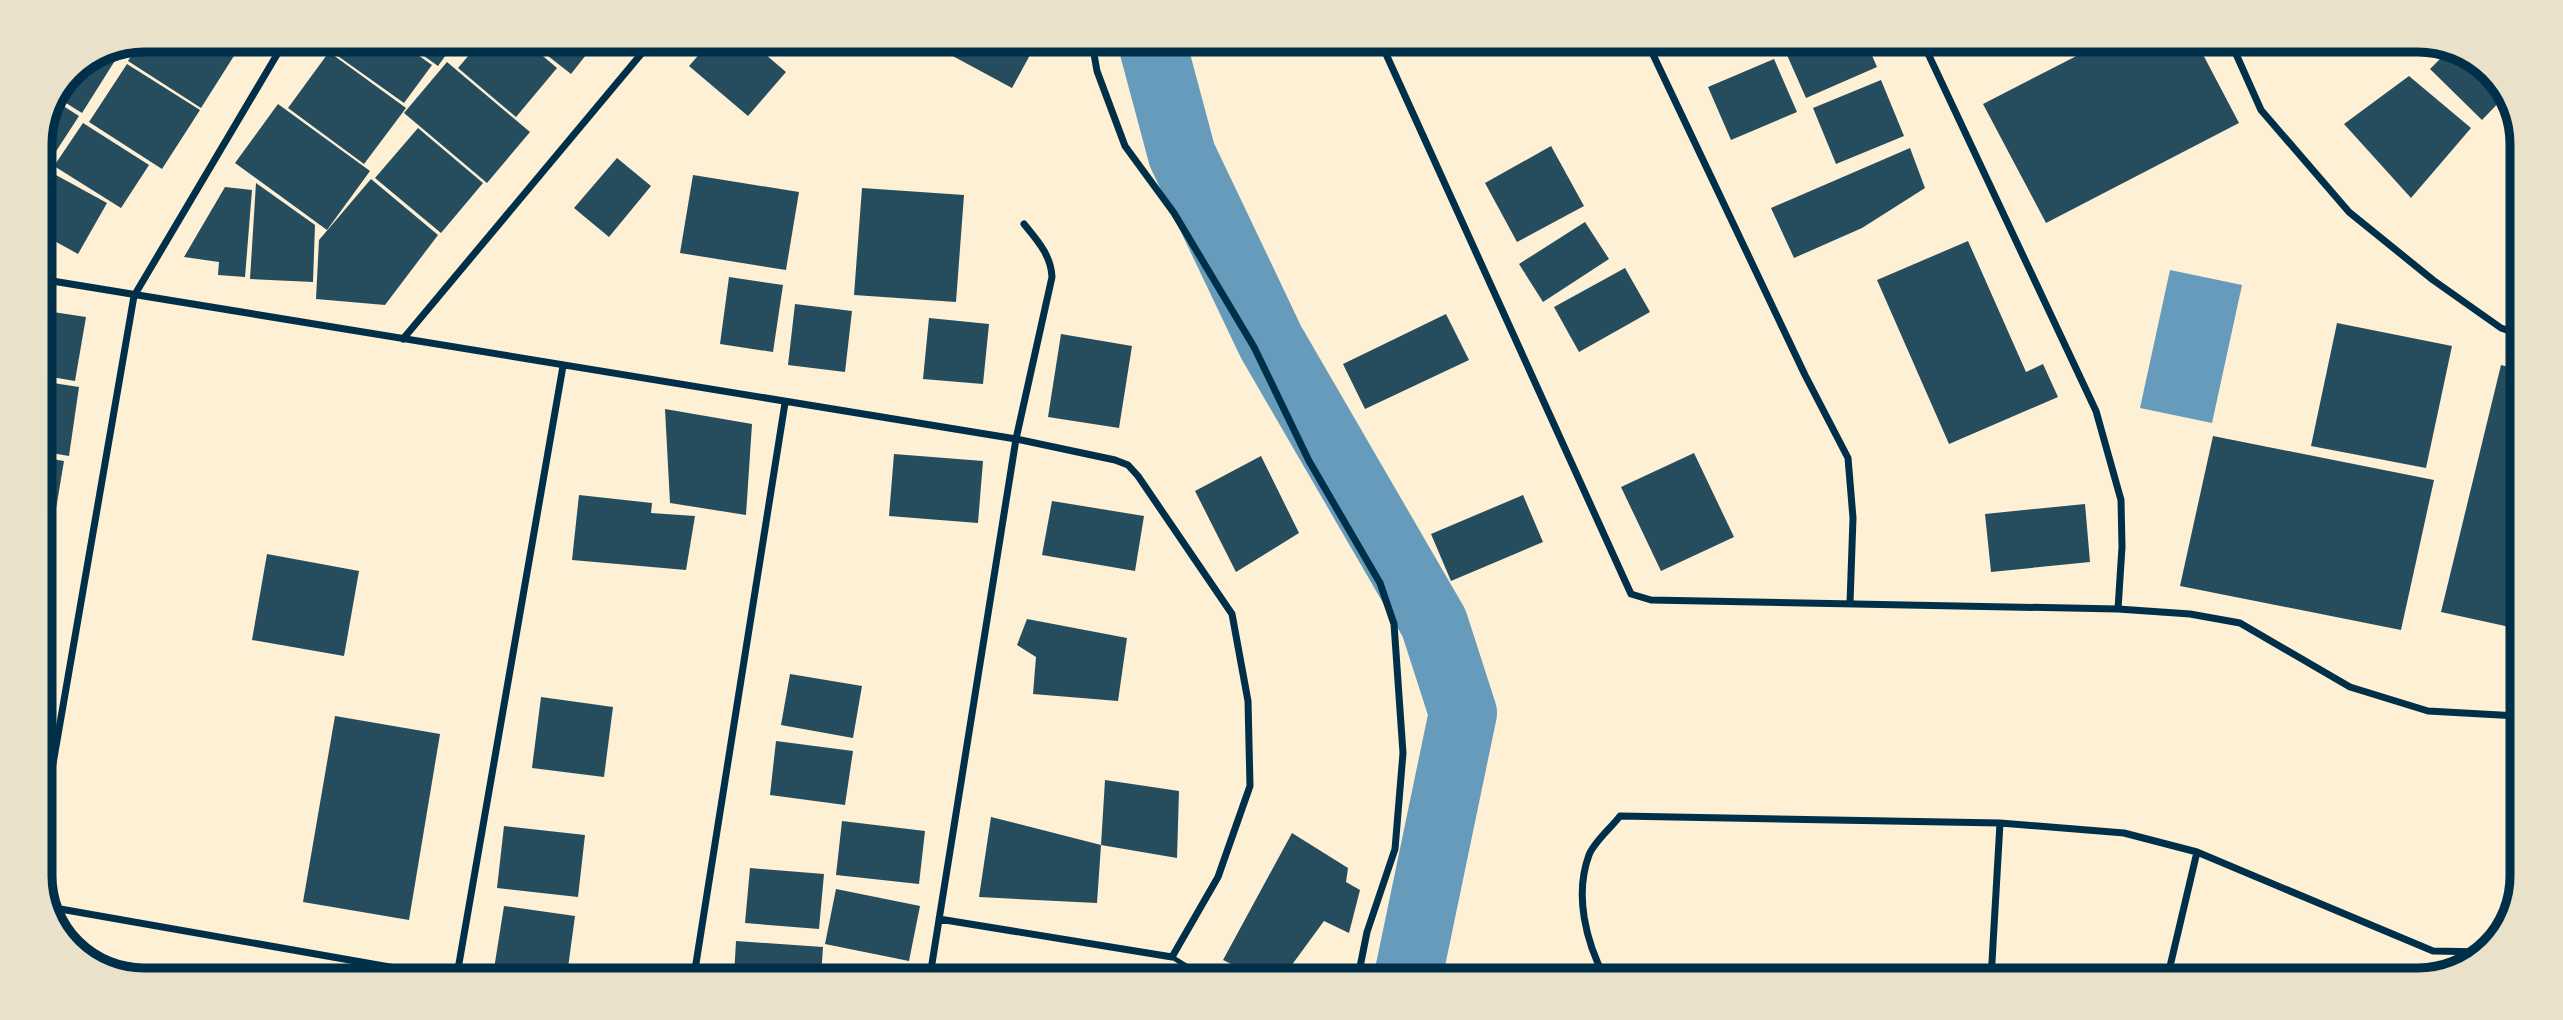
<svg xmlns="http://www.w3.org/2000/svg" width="2563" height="1020" font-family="Jost,sans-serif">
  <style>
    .water { fill: #669bbc }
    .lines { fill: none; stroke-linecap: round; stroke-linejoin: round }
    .river { stroke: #669bbc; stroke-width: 68 }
    .building { fill: #264d5e }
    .service { stroke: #003049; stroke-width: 5 }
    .minor { stroke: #003049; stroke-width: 7 }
    .rim { fill: none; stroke: #003049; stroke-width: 9 }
  </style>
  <rect width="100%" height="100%" fill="#fdf0d5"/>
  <path class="water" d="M2170,270L2242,285L2212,423L2140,408Z"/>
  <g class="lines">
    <path class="river" d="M1152,43L1182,155L1271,342L1434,623L1463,713L1408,977"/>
  </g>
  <path class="building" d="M144,40H244L201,108L128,61L140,42Z
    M345,41H398L432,65L404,103L335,54Z
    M403,41H456L438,66Z
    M481,41H525L557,68L516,117L458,68Z
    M529,41H597L571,74Z
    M710,42H751L786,72L748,116L689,66Z
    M955,42H1037L1012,88L949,54Z
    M1787,44H1867L1877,67L1806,98L1783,46Z
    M2098,45H2198L2239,123L2046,223L1983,104Z
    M2453,46L2501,81L2506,95L2482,120L2430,69Z
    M329,52L406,108L364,164L288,108Z
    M109,55L116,59L82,113L58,98L71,70Z
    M1774,59L1797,112L1731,140L1708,87Z
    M447,62L530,132L487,183L404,113Z
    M127,64L200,110L162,169L89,122Z
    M2409,76L2471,128L2411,198L2344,124Z
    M1881,80L1904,136L1836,164L1813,108Z
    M57,102L79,116L53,156L40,148V138Z
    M278,104L370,171L327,230L235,163Z
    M83,123L149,165L121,208L54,166Z
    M418,128L483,183L441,233L375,178Z
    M1551,146L1584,206L1517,242L1485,183Z
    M1910,148L1925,188L1862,228L1794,258L1771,208Z
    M617,158L651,186L609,237L574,208Z
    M45,169L107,203L78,254L40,233V177Z
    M693,175L799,192L786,270L680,253Z
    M371,179L438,235L385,305L316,299L319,240Z
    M256,183L315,225L313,282L250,279Z
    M225,187L252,190L245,277L218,275L219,262L184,257Z
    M862,188L964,195L956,302L854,295Z
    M1585,222L1609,259L1543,302L1519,264Z
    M1968,241L2026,372L2043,364L2058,397L1949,444L1877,280Z
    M1625,268L1650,312L1579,352L1554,307Z
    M729,277L783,285L773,352L720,344Z
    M795,304L852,311L845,372L788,365Z
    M40,310L86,317L75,381L40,375Z
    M1446,314L1469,360L1365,409L1343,364Z
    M929,318L989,324L983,384L923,379Z
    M2337,323L2452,346L2426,468L2311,446Z
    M1061,334L1132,346L1119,428L1048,417Z
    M2501,365L2521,370L2519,629L2441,612Z
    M40,381L79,387L69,456L40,451Z
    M665,409L752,424L746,515L670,503Z
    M2213,436L2434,480L2401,630L2180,586Z
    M1694,453L1734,537L1661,571L1621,487Z
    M894,454L983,461L978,523L889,516Z
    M1261,456L1299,533L1236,572L1195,491Z
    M40,457L64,461L54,521L40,519Z
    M579,495L652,503L651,513L695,516L686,570L572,560Z
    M1523,495L1543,542L1451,581L1431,534Z
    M1052,501L1144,516L1135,571L1042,555Z
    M2085,504L2090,562L1991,572L1985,514Z
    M40,526L56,528L44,592H40Z
    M267,554L359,571L344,656L252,640Z
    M1027,619L1127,638L1118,701L1033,694L1036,657L1017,645Z
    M790,674L862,686L853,738L781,725Z
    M541,697L613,707L604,777L532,768Z
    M335,716L440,734L409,920L303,902Z
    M776,741L853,751L845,805L770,795Z
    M1105,780L1179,791L1177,858L1101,845Z
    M991,817L1101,845L1097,903L979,897Z
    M842,821L925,831L919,884L836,875Z
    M504,826L585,835L578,897L497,888Z
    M1292,833L1348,868L1346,882L1360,890L1349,933L1324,921L1283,977H1258L1223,960Z
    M750,868L824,874L819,929L745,923Z
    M836,889L920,906L909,961L825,944Z
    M504,906L575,916L567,975H541L494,969Z
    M736,941L823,947L821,976H734Z
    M212,964L267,973V974H210Z
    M969,965L1040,975V976H967Z"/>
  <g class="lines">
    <path class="service" d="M1172,957L1204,977"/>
    <path class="minor" d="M1092,43L1097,71L1125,146L1174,213L1254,347L1309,461L1380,583L1394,624L1403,753L1395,849L1367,932L1358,977
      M1381,43L1631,594L1651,600L2118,609L2190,614L2240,623L2350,687L2428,711L2518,716
      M1648,44L1805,375L1848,458L1853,518L1850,603
      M1924,45L2096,411L2121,500L2122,547L2118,609
      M2232,45L2261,110L2349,212L2433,280L2501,328L2521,335
      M40,279L1016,439L1115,460L1128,465L1138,476L1232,614L1248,701L1250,786L1218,877L1172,957L939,919
      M403,339L652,41
      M41,833L134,296L285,41
      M49,907L435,975
      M457,975L563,366
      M694,976L785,403
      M930,976L1016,439L1052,277C1051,255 1037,240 1024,224
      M1605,978C1586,942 1574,895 1589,855C1594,842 1611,828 1620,816L2000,823L2124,833L2197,852L2433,951L2487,952
      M1991,979L2000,823
      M2167,979L2197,852"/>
  </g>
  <path d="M0 0H2563V1020H0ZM144 52H2418A92 92 0 0 1 2510 144V876A92 92 0 0 1 2418 968H144A92 92 0 0 1 52 876V144A92 92 0 0 1 144 52Z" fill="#e9e1ca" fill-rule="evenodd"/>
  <path class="rim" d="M144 52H2418A92 92 0 0 1 2510 144V876A92 92 0 0 1 2418 968H144A92 92 0 0 1 52 876V144A92 92 0 0 1 144 52Z"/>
</svg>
